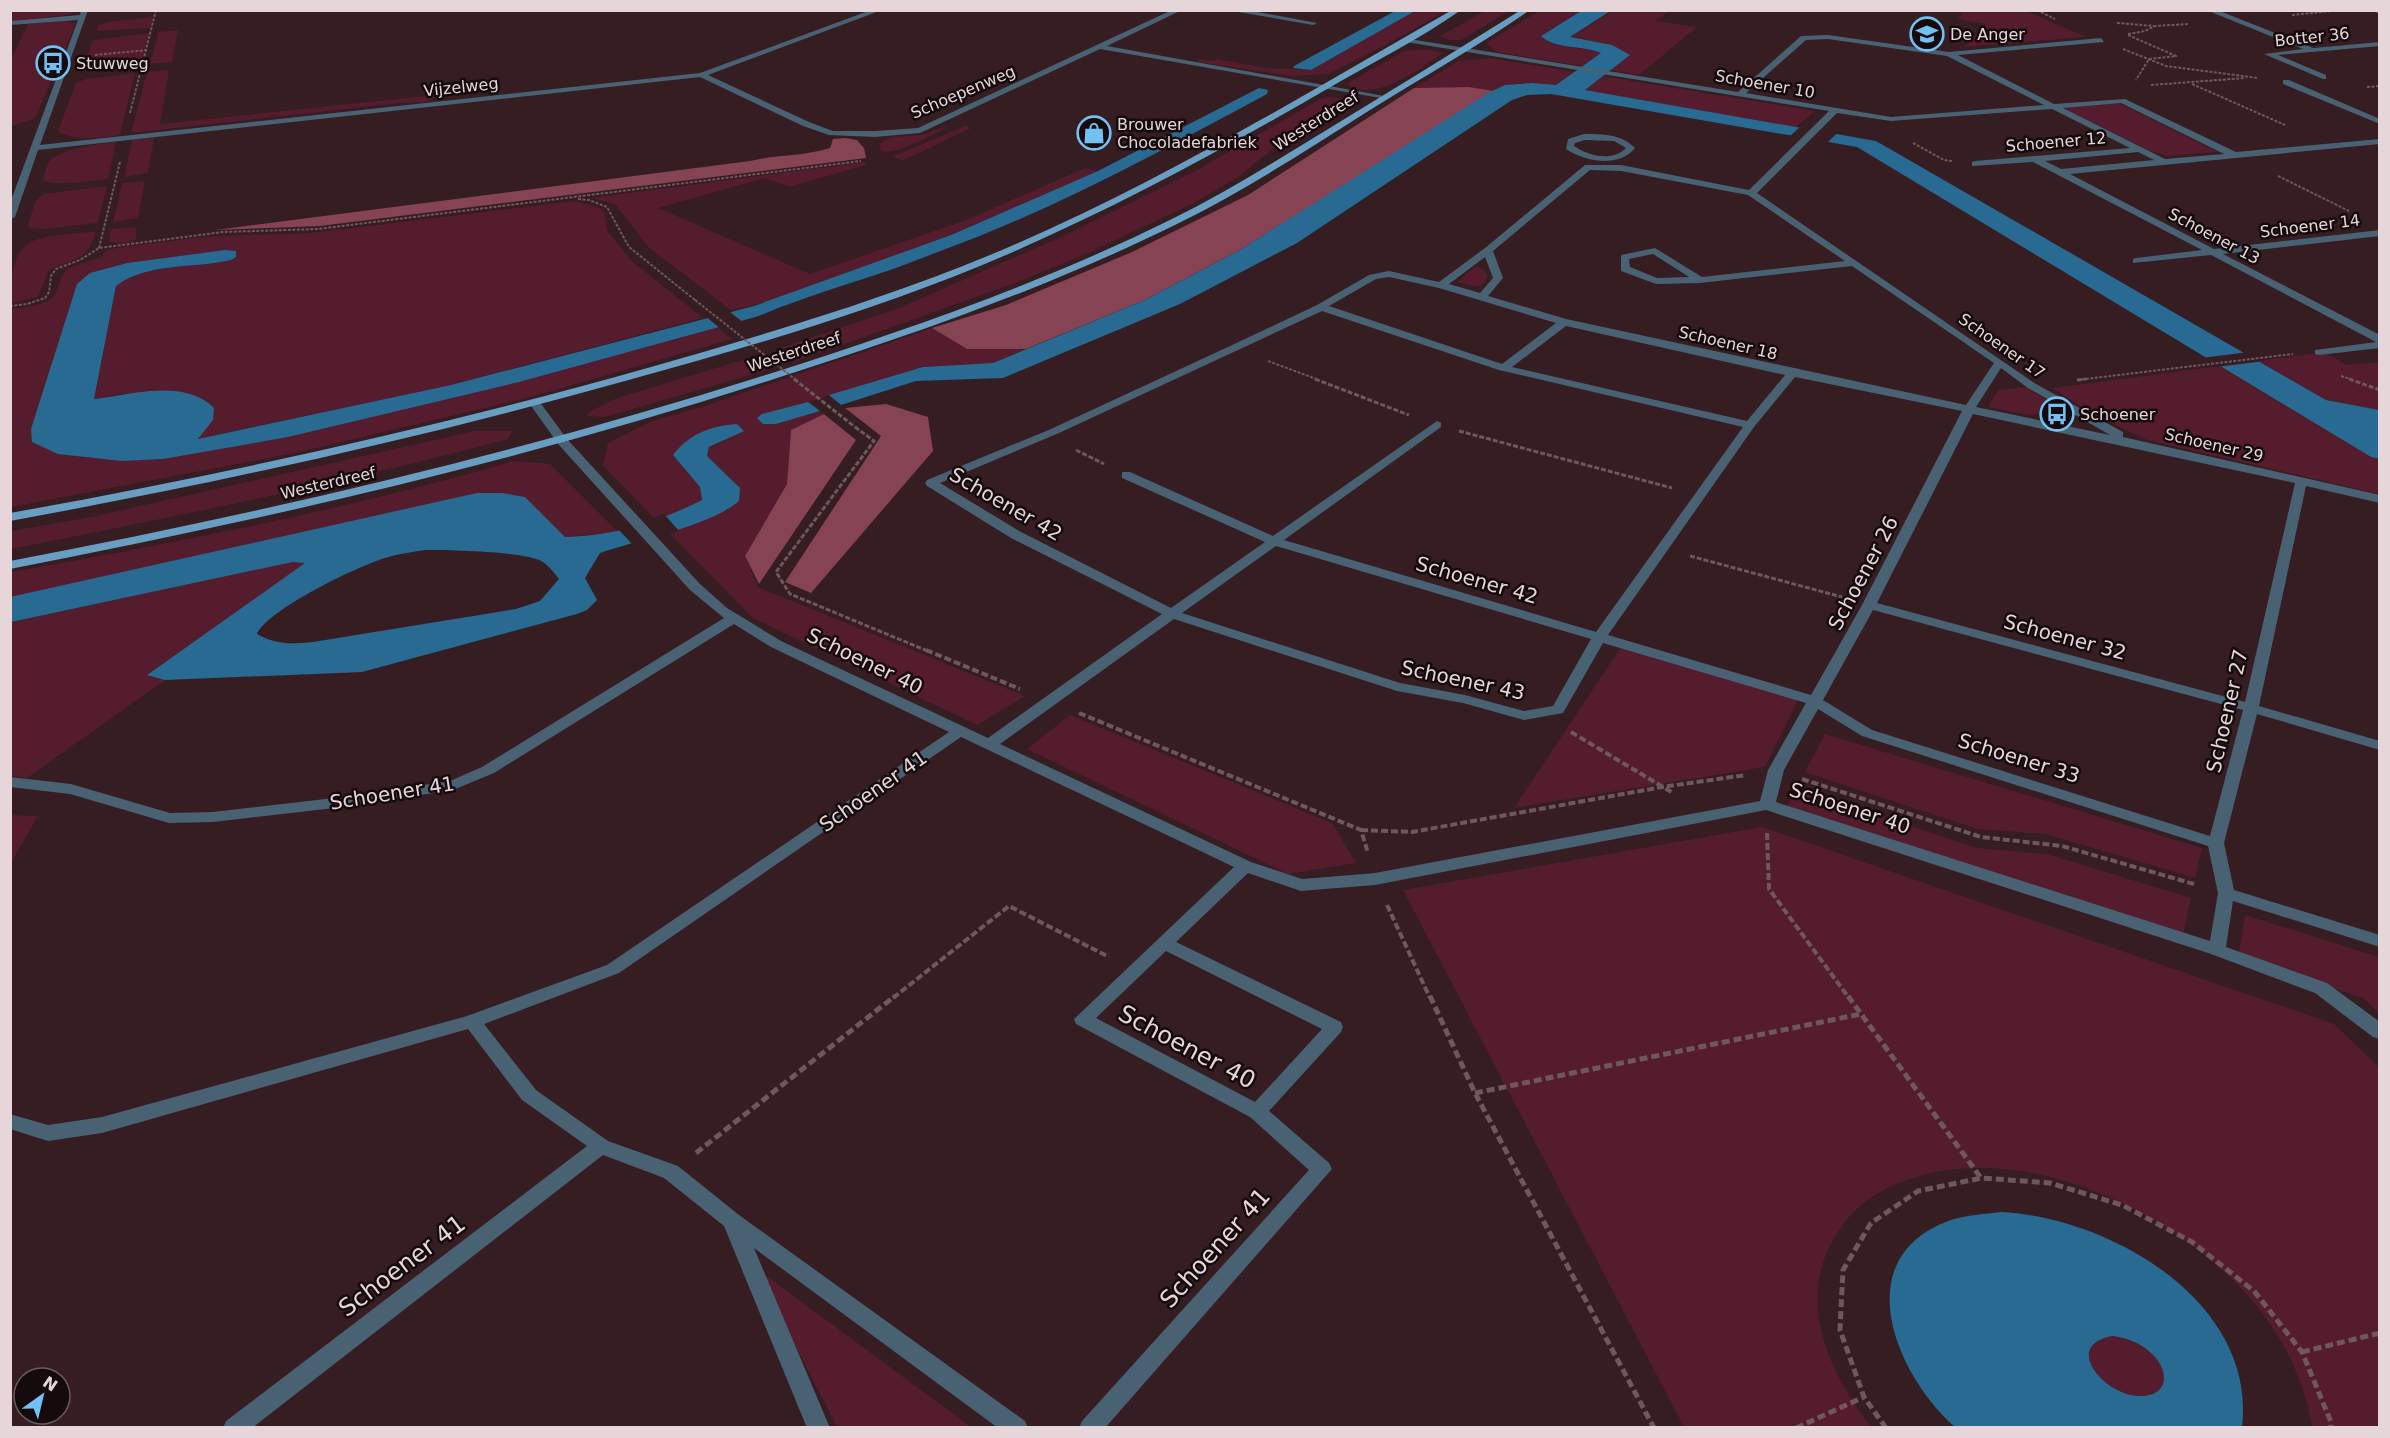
<svg xmlns="http://www.w3.org/2000/svg" width="2390" height="1438" font-family="'DejaVu Sans',sans-serif">
  <style>
    .green { fill: #541c2c }
    .forest { fill: #854353 }
    .water { fill: #286a91; fill-rule: evenodd }
    .pier { fill: #351d22 }
    .lines { fill: none; stroke-linecap: round; stroke-linejoin: round }
    .path-far3 { stroke: #6e585d; stroke-width: 2; stroke-dasharray: 3 1.5; stroke-linecap: butt }
    .path-far2 { stroke: #6e585d; stroke-width: 3; stroke-dasharray: 5 2; stroke-linecap: butt }
    .path-far1 { stroke: #6e585d; stroke-width: 4; stroke-dasharray: 7 3; stroke-linecap: butt }
    .path { stroke: #6e585d; stroke-width: 5; stroke-dasharray: 8 4; stroke-linecap: butt }
    .minor { fill: #486173; fill-rule: evenodd }
    .major { fill: #689ec1; fill-rule: evenodd }
    .path-bridge-far1 { stroke: #6e585d; stroke-width: 2; stroke-dasharray: 3 1.5; stroke-linecap: butt }
    .path-bridge { stroke: #6e585d; stroke-width: 3; stroke-dasharray: 5 2; stroke-linecap: butt }
    .labels { text-anchor: middle; dominant-baseline: central; stroke-width: 5; stroke-linejoin: round; paint-order: stroke }
    .far-poi-label { font-size: 16px; fill: #e7d6d9; stroke: #150b0d; text-anchor: start }
    .far-street-label { font-size: 16px; fill: #e7d6d9; stroke: #150b0d }
    .street-label { font-size: 20px; fill: #e7d6d9; stroke: #150b0d }
    .near-street-label { font-size: 24px; fill: #e7d6d9; stroke: #150b0d }
  </style>
  <rect width="100%" height="100%" fill="#351d22"/>
  <path class="green" d="M11,10H80V11L67,15L11,21Z
    M1415,11H1446L1382,47L1328,74L1291,76L1198,62V59L1213,61L1217,59L1266,68L1311,70Z
    M1485,11H1509L1461,40H1450L1440,36Z
    M1539,11H1581L1541,36C1554,50 1584,46 1601,53L1583,66L1496,52L1486,43Z
    M1612,11H1669L1655,21L1697,27L1639,75L1610,70L1629,55L1569,38Z
    M1947,11H2026L2086,37L1964,47L1986,24L1957,19L1963,13Z
    M153,17L150,28L97,31L98,25L108,22Z
    M63,21L76,23L37,114L34,119L11,126L10,61L28,24Z
    M178,30L172,62L150,64L158,32Z
    M149,33L141,65L96,69L84,66L92,42L95,40Z
    M1427,49L1443,53C1420,69 1374,104 1346,84L1404,51Z
    M1490,58L1575,72L1556,86C1534,83 1513,80 1494,91L1469,87L1414,88L1458,61Z
    M169,70L160,124L436,95V97L425,102L399,103L131,133L147,72Z
    M135,73L120,135C100,138 76,142 58,131L76,83L86,79Z
    M1602,76L1815,111L1796,127L1584,90Z
    M1330,97L1341,99V107L1275,147L1237,178L1192,204L1090,252L1018,282L794,362L778,349L899,308L1061,237L1199,169L1320,99Z
    M2119,103L2217,152L2167,156L2148,150L2063,108Z
    M954,124C938,131 897,156 881,151L879,144L891,137L920,135Z
    M965,126L971,128L904,160L892,157Z
    M154,138L148,173L124,177L132,140Z
    M116,142L108,179C92,180 56,188 43,180C44,174 46,167 49,162C59,148 100,144 116,142Z
    M865,162L866,165L789,187L765,178L658,208L810,274L966,220L1085,168L1098,171C1013,208 928,246 840,277C805,289 769,303 731,310L649,248L615,204L591,198Z
    M145,181L138,218L113,222L122,183Z
    M107,186L98,223L44,229L29,228L28,225L35,202L43,194Z
    M574,201L599,207L604,213L608,232L632,261L703,318L451,385L196,439L213,420L121,394L94,399L116,286C148,262 193,269 231,260L236,257V251L225,250L127,263L90,273L58,454L288,437L717,327L732,339L531,397L295,453L11,507L10,309C24,307 53,306 57,290C60,282 61,275 67,269L101,257L107,250L116,248L209,236L310,233Z
    M136,227V240L123,244L109,242L111,229Z
    M96,231C88,262 74,258 49,270L38,297L11,303C10,230 35,239 96,231Z
    M1476,266L1483,269L1488,276L1485,282L1478,287L1457,282Z
    M932,328L967,349H1026L993,363L923,367L757,418L776,424L820,411L824,414L791,430L787,484L745,556L758,587L1025,696L977,725L753,618L667,531L728,510L740,488L707,456L709,448L743,431L673,455L700,487L702,500L657,521L603,466L608,443L652,421L705,406Z
    M2324,352L2347,365L2379,362V410L2326,400L2258,361Z
    M752,357L768,370L605,417L587,416L589,412L617,398Z
    M2219,366L2371,457L2379,459V494L2147,440L2088,412L2053,388Z
    M2026,387L2062,410L2029,415L1988,407L1998,390Z
    M475,431H512L508,439C344,483 177,516 11,549V531L91,517Z
    M514,461L550,464L618,532L565,537L525,497L11,597V572C180,542 349,509 514,461Z
    M293,562L307,563L148,674L165,680L27,778L11,776V622Z
    M1625,641L1801,694L1765,767L1514,808Z
    M1070,715L1332,823L1356,863L1288,874L1027,749Z
    M1825,734L2202,848L2195,878L2046,834L1977,829L1805,772Z
    M1797,788L1977,848L2047,854L2191,898L2182,939L1785,810Z
    M11,815L38,816L11,863L10,815Z
    M1762,827L2334,1024L2379,1067V1427H2312C2303,1373 2277,1325 2238,1285C2158,1204 2015,1138 1901,1182C1864,1196 1838,1222 1824,1260C1803,1319 1836,1381 1871,1427H1684L1403,890Z
    M2245,915L2379,957V1013L2363,998L2238,957Z
    M756,1268L971,1427H837Z
    M2113,1336C2127,1338 2140,1343 2151,1352C2170,1369 2170,1396 2140,1396C2106,1397 2060,1345 2113,1336Z"/>
  <path class="forest" d="M1469,87L1494,91L1240,250L1145,300L1026,349H967L932,328L1006,305L1132,252L1248,195L1414,88Z
    M845,138L857,140L864,148L866,158L320,226L215,230L750,161C778,154 801,157 830,148L833,139Z
    M886,404L928,417L933,451L811,593L785,582L881,436L845,408Z
    M824,414L856,440L759,584L745,556L787,484L791,430Z"/>
  <path class="water" d="M1612,10L1570,37L1612,45L1630,55L1585,90L1876,141L2326,400L2379,410L2380,459L2371,457L1857,147L1551,94L1527,95L1512,100L1297,243L1180,304L1003,378L916,381L841,405L829,395L923,367L993,363L1145,300L1240,250L1490,92L1505,85L1532,83L1556,85L1601,53C1583,45 1556,50 1541,36L1581,11Z
    M1395,11H1415L1311,70L1293,68L1294,66Z
    M1259,88L1268,90L1267,94C1172,145 1077,197 977,237C950,247 923,258 896,268C850,284 803,297 759,316L519,382L288,437L163,459L122,461L58,454L32,442L31,429L77,284L90,273L127,263L225,250L236,251V257L231,260C193,269 148,262 116,286L94,399C131,395 184,378 214,408L213,420L198,439L451,385L754,306L951,235L1098,171Z
    M808,402L820,411L776,424H763L757,418L762,414Z
    M737,424L744,431L709,447L707,456L740,488L739,501C712,525 638,540 600,553L585,578L597,600L587,610L577,614L362,672L165,680L147,675L305,563L293,562L11,622L10,597L477,493H502L525,497L565,537C618,535 655,523 702,500L700,487L673,455C689,434 710,426 737,424ZM426,550C449,550 525,551 543,562C550,567 554,573 559,579L540,601L516,609L313,642C292,644 276,645 257,634C267,610 358,566 385,558C398,554 412,552 426,550Z
    M2001,1212C2110,1217 2257,1302 2242,1427H1955C1895,1374 1846,1257 1951,1220C1967,1215 1984,1214 2001,1212ZM2113,1336C2127,1338 2140,1343 2150,1352C2170,1369 2170,1396 2140,1396C2106,1397 2060,1345 2113,1336Z"/>
  <path class="pier" d="M1802,125L1838,132L1825,145L1788,138Z
    M726,309L744,323L721,329L704,315Z
    M2249,352L2265,361L2216,367L2201,358Z
    M664,514L679,531L633,545L618,529Z"/>
  <g class="lines">
    <path class="path-far3" d="M2037,10L2055,19
      M2372,10L2380,13
      M2292,15L2342,10
      M2117,23L2154,26
      M2128,34L2145,31L2155,26L2188,24
      M2128,35L2176,56L2149,59L2136,80
      M2123,49L2166,66L2258,78
      M95,55L147,50
      M2192,84L2285,125
      M2151,85L2245,78
      M2367,87L2380,86
      M130,113L156,10
      M1913,143L1944,160L1952,161
      M2278,176L2349,211
      M578,199L589,200L607,207L629,247L695,300
      M99,248L120,162
      M10,306L27,304L45,298L49,292L51,276L56,269L80,260L99,248L223,232L318,229L861,161
      M1268,361L1319,380
      M2341,376L2353,380
      M2077,380L2293,354"/>
    <path class="path-far2" d="M1315,379L1409,415
      M2349,379L2380,390
      M2077,380L2086,379
      M855,427L874,441L776,572L790,594L930,652
      M1459,431L1672,488
      M1076,450L1104,464
      M1690,556L1842,597"/>
    <path class="path-far1" d="M926,650L1020,689
      M1079,713L1361,830L1368,853
      M1571,732L1673,793
      M1802,779L1981,837L2062,846L2194,884
      M1361,830L1412,832L1662,787L1746,775
      M1767,833L1769,889L1849,998
      M1387,905L1430,998
      M893,998L1009,906L1109,957"/>
    <path class="path" d="M1430,996L1475,1093L1654,1428
      M1848,996L1981,1178
      M1475,1093L1861,1014
      M696,1153L895,996
      M2302,1352L2380,1333
      M1796,1428L1864,1397
      M1886,1428L1864,1397L1840,1330L1843,1270L1871,1223L1918,1191L1982,1178L2050,1183L2122,1205L2192,1242L2254,1291L2302,1352L2331,1422V1428"/>
    <path class="minor" d="M81,10H88L40,145L700,73L871,10H882L708,75L809,122L833,131H875L918,128L1172,10H1182L1107,46L1390,97L1386,99L1100,49L920,133L875,137L829,135L803,126L700,77L38,150L15,217L10,220V203L78,20L10,25V21L80,15Z
      M1227,10H1247L1317,23L1313,25Z
      M2206,10H2217L2313,48L2380,42V46L2278,55L2326,75V79H2323L2264,54L2303,49Z
      M1828,35L1949,52L2101,38L2104,42L1958,55L2054,104L2125,99L2236,152L2380,139V144L2070,174L2214,249L2380,230V236L2223,254L2380,335V348L2319,355L2315,354V350L2376,342L2211,255L2133,263V259L2136,258L2202,250L2033,162L1972,166V162L1975,161L2130,148L2052,109L1891,121L1837,113L1757,193L2036,384L2123,432V437L2380,495V503L2306,486L2259,706L2380,741V750L2257,714L2224,843L2234,890L2380,935V947L2233,901L2226,947L2327,983L2380,1022V1039L2373,1037L2315,993L2211,954L1766,810L1375,885L1301,891L1248,873L1176,942L1341,1022L1343,1027L1341,1032L1269,1111L1329,1163L1332,1169L1105,1428H1079L1082,1421L1309,1170L1250,1117L1076,1024L1074,1019L1234,867L961,737L619,973L484,1024L536,1090L608,1141L678,1166L739,1215L1025,1421L1028,1428H998L754,1248L830,1428H807L724,1226L664,1178L603,1155L252,1428H223L226,1421L587,1146L522,1100L468,1029L102,1133L48,1141L10,1129V1114L48,1125L102,1117L467,1016L607,965L949,732L771,647L734,624L494,773L453,790L343,807L213,822L169,823L70,794L10,787V777L71,784L170,813L213,812L343,797L450,781L482,767L724,618L690,590L559,445L529,403L535,400L539,401L567,439L700,584L727,608L781,641L988,738L1162,614L1011,538L927,486L925,483L927,480L1051,429L1230,346L1317,305L1369,275L1389,271L1439,282L1485,248L1585,165H1621L1749,190L1829,111L1406,42L1403,38L1738,92L1801,36ZM1828,39L1947,56L2044,105L1891,117L1746,93L1806,40ZM2121,103L2224,154L2165,159L2063,108ZM2138,152L2154,160L2061,169L2045,161ZM1590,170L1621,171L1748,195L1845,261L1702,277L1655,248L1621,255V271L1656,284L1700,283L1852,266L1994,363L1966,405L1566,319L1488,296L1503,278L1493,251ZM1653,254L1689,277L1657,278L1630,267L1629,259ZM1485,257L1493,278L1480,293L1449,284ZM1389,277L1439,288L1556,323L1502,364L1329,306L1376,279ZM1322,311L1499,370L1743,427L1596,632L1284,540L1441,427V423L1437,421L1273,536L1130,472H1122V478L1265,542L1171,608L1021,532L940,483L1059,433ZM1566,326L1785,375L1747,421L1512,367ZM2001,368L2028,388L2110,435L1976,407ZM1795,377L1962,411L1862,605L1811,695L1608,635L1754,427ZM1973,414L2295,483L2245,702L1877,603ZM1276,546L1591,639L1553,706L1524,711L1465,695L1400,683L1182,613ZM1873,610L2243,710L2210,836L1872,730L1823,700ZM1174,619L1397,691L1463,703L1524,720L1563,713L1603,643L1806,703L1768,770L1760,801L1375,873L1302,879L1251,862L1000,744ZM1818,709L1862,736L2208,846L2218,893L2210,941L1776,802L1784,770ZM1166,951L1322,1029L1255,1102L1096,1018Z
      M2283,80H2289L2380,119V124L2283,84Z
      M1584,134C1602,134 1622,134 1635,148C1619,168 1585,162 1566,149L1568,139ZM1585,140L1614,141L1626,148C1613,162 1588,156 1574,146L1575,143Z"/>
    <path class="major" d="M1452,10H1461C1421,38 1376,61 1334,85C1219,152 1103,215 980,266C865,313 746,348 625,381C422,438 218,483 10,521V513C226,474 440,427 651,367C770,333 888,298 1002,250C1159,183 1304,95 1452,10Z
      M1521,10H1530C1479,46 1423,77 1370,110C1308,149 1246,190 1179,223C1050,287 912,335 774,379C524,460 269,519 10,569V561C267,512 520,453 769,374C906,330 1043,283 1172,219C1223,194 1271,164 1320,134C1387,93 1454,52 1521,10Z"/>
    <path class="path-bridge-far1" d="M695,300L796,380"/>
    <path class="path-bridge" d="M794,379L855,427"/>
  </g>
  <defs>
    <g id="school-ring" transform="scale(1.725)"><circle r="9.5" fill="#150b0d" stroke="#72c1f5" stroke-width="1.5"/><path d="M0-5L7-2L0 1L-7-2ZM-4 1L0 2.5L4 1V4Q0 6-4 4Z" fill="#72c1f5"/></g>
    <g id="bus-ring" transform="scale(1.725)"><circle r="9.5" fill="#150b0d" stroke="#72c1f5" stroke-width="1.5"/><path d="M-5-6H5V4H4V6H2V4H-2V6H-4V4H-5ZM-3.5-4V0h7V-4ZM-3.5 1.2v1.5H-2V1.2ZM2 1.2v1.5H3.5V1.2Z" fill="#72c1f5"/></g>
    <g id="shop-ring" transform="scale(1.725)"><circle r="9.5" fill="#150b0d" stroke="#72c1f5" stroke-width="1.5"/><path d="M-5-2.5h2.3a2.7 3.5 0 0 1 5.4 0H5L5.5 6h-11ZM-1.5-2.5h3a1.5 2.3 0 0 0-3 0Z" fill="#72c1f5"/></g>
  </defs>
  <g fill-rule="evenodd">
    <use href="#school-ring" x="1927" y="34"/>
    <use href="#bus-ring" x="53" y="63"/>
    <use href="#shop-ring" x="1094" y="133"/>
    <use href="#bus-ring" x="2057" y="414"/>
  </g>
  <g class="labels">
    <g class="far-poi-label">
      <text x="1950" y="34">De Anger</text>
      <text x="76" y="63">Stuwweg</text>
      <text x="1117" y="124">Brouwer<tspan x="1117" dy="18">Chocoladefabriek</tspan></text>
      <text x="2080" y="414">Schoener</text>
    </g>
    <g class="far-street-label">
      <text transform="translate(2312 37) rotate(-6)">Botter 36</text>
      <text transform="translate(1765 84) rotate(10)">Schoener 10</text>
      <text transform="translate(461 87) rotate(-6)">Vijzelweg</text>
      <text transform="translate(963 92) rotate(-23)">Schoepenweg</text>
      <text transform="translate(1316 121) rotate(-32)">Westerdreef</text>
      <text transform="translate(2056 142) rotate(-5)">Schoener 12</text>
      <text transform="translate(2310 226) rotate(-7)">Schoener 14</text>
      <text transform="translate(2214 236) rotate(28)">Schoener 13</text>
      <text transform="translate(1728 343) rotate(13)">Schoener 18</text>
      <text transform="translate(2002 346) rotate(35)">Schoener 17</text>
      <text transform="translate(794 352) rotate(-18)">Westerdreef</text>
      <text transform="translate(2214 445) rotate(13)">Schoener 29</text>
      <text transform="translate(328 483) rotate(-13)">Westerdreef</text>
    </g>
    <g class="street-label">
      <text transform="translate(1006 504) rotate(30)">Schoener 42</text>
      <text transform="translate(1863 573) rotate(-62)">Schoener 26</text>
      <text transform="translate(1477 580) rotate(16)">Schoener 42</text>
      <text transform="translate(2065 637) rotate(15)">Schoener 32</text>
      <text transform="translate(865 661) rotate(26)">Schoener 40</text>
      <text transform="translate(1463 680) rotate(12)">Schoener 43</text>
      <text transform="translate(2227 711) rotate(-77)">Schoener 27</text>
      <text transform="translate(2019 758) rotate(17)">Schoener 33</text>
      <text transform="translate(873 791) rotate(-35)">Schoener 41</text>
      <text transform="translate(392 793) rotate(-9)">Schoener 41</text>
      <text transform="translate(1850 808) rotate(18)">Schoener 40</text>
    </g>
    <g class="near-street-label">
      <text transform="translate(1187 1047) rotate(28)">Schoener 40</text>
      <text transform="translate(1215 1248) rotate(-48)">Schoener 41</text>
      <text transform="translate(402 1266) rotate(-37)">Schoener 41</text>
    </g>
  </g>
  <rect width="2390" height="1438" fill="none" stroke="#e7d6d9" stroke-width="24"/>
  <g transform="translate(42 1396) rotate(34)"><circle r="28" fill="#150b0d" stroke="#695c5f" stroke-width="1.5"/>
  <path d="M0-4.5L10 22L0 15L-10 22Z" fill="#72c1f5"/>
  <text y="-9" font-size="16" font-weight="bold" text-anchor="middle" fill="#e7d6d9">N</text>
  </g>
</svg>
